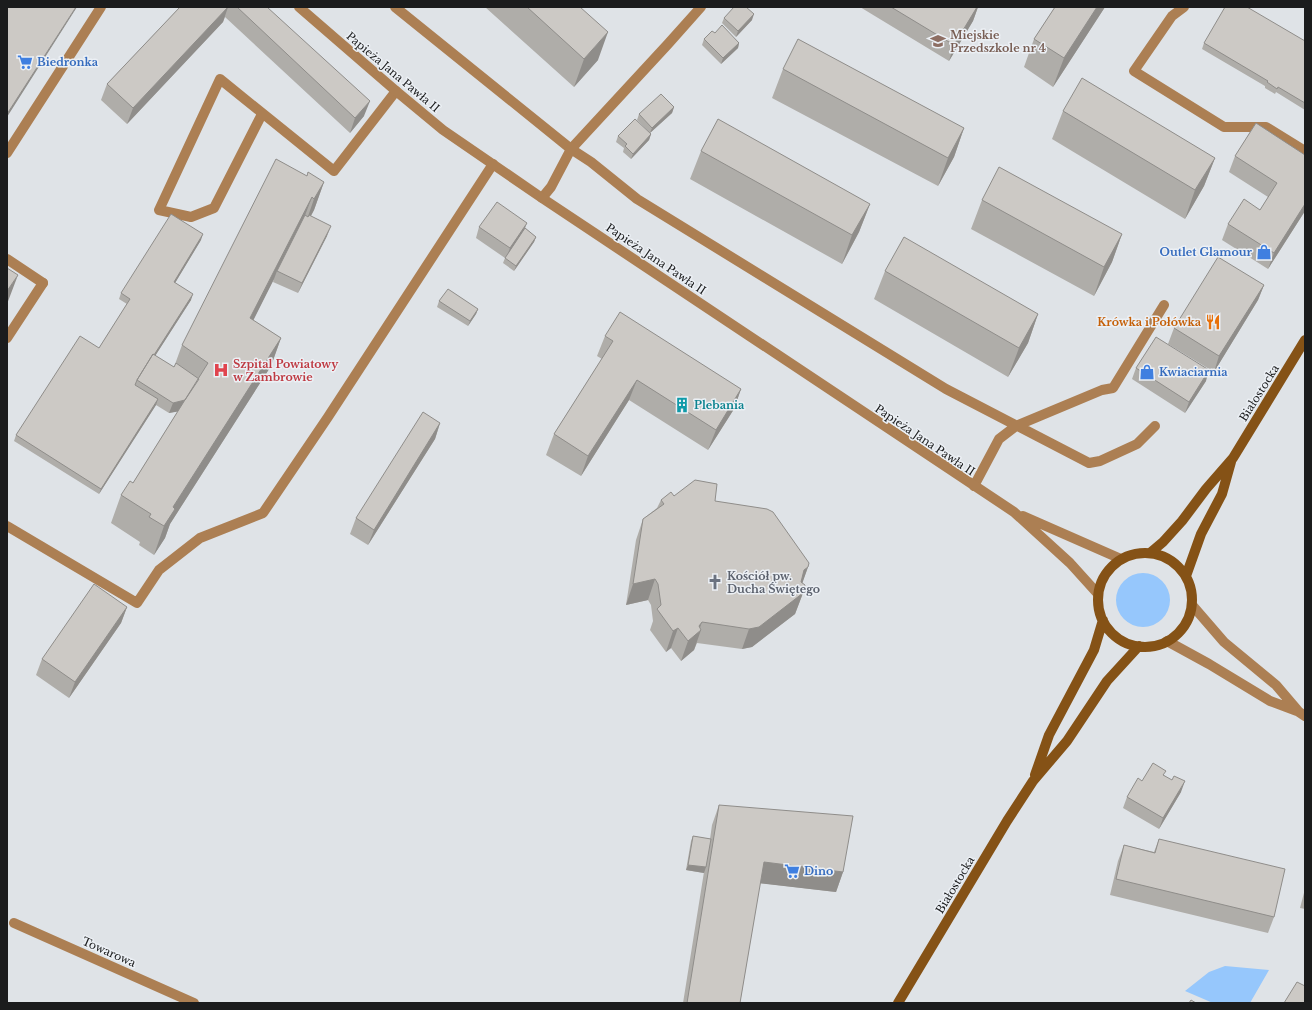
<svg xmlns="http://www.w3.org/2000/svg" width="1312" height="1010" font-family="'Libre Baskerville',serif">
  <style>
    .green { fill: #96c7fc }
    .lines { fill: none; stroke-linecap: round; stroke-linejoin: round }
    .service { stroke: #ac7f53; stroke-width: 10 }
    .minor { stroke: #ac7f53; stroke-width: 10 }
    .tertiary { stroke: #ac7f53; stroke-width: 10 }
    .secondary { stroke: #855216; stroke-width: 10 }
    .wall { fill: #afada9 }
    .shaded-wall { fill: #8f8d8a }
    .building { fill: #ccc9c5; stroke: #8f8d8a }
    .labels { text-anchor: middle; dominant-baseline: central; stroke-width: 3; stroke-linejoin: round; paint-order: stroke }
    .education-label { font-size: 11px; font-weight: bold; fill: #785e54; stroke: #ecf0f5; text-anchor: start }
    .shop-label { font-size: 11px; font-weight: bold; fill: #366cbe; stroke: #ecf0f5; text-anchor: start }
    .street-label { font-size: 11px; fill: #1b1c1d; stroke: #ecf0f5 }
    .food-label { font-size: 11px; font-weight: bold; fill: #c56008; stroke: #ecf0f5; text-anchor: end }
    .health-label { font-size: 11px; font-weight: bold; fill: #be3a42; stroke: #ecf0f5; text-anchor: start }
    .culture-label { font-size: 11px; font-weight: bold; fill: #0d838f; stroke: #ecf0f5; text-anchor: start }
    .worship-label { font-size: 11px; font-weight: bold; fill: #5b616d; stroke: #ecf0f5; text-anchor: start }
  </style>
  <rect width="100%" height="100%" fill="#dfe3e7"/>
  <path class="green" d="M1116 600a27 27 0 1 1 54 0a27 27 0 1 1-54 0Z
    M1225,966L1269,970L1250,1003H1213L1185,991L1209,972Z"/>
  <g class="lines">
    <path class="service" d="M395,7L571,149L591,162L637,199L946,389L1089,463L1100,461L1137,444L1155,426
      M1184,7L1172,16L1134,71L1224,127H1266L1305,151
      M262,114L214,208L191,217L159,210L220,79L334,171L396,91
      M7,153L101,7
      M7,259L43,283
      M974,486L999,439L1016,426L1102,390L1113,388L1164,305
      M7,526L137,603L159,570L200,538L263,513L328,417L493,164"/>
    <path class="minor" d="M542,198L551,187L571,149L668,44L701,7
      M7,338L43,283
      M14,923L194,1003"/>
    <path class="tertiary" d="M299,7L396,91L443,130L542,198L1014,512L1070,563L1098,594
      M1023,516L1121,559
      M1192,605L1224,642L1276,685L1299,712L1305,716
      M1167,641L1209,664L1270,701L1297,711"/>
    <path class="secondary" d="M1150,553L1163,542L1182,521L1206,489L1233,458L1305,340
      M1098 600a47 47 0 1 1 94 0a47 47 0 1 1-94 0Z
      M1186,576L1201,534L1222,494L1231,462
      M1035,775L1049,735L1094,650L1103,620
      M898,1003L1007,821L1033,781L1067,741L1107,681L1139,646"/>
  </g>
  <path class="wall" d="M180,7H267L364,116L350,133L225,17L223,22L127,124L101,100L107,84Z
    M485,7H580L598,60L574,87Z
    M860,7H978L973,21L949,61Z
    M1055,7H1105L1053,87L1024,67L1034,39Z
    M724,18L752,20L736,37L722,23Z
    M715,33L739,43L738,48L721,64L702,45L704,39Z
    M1305,41V110L1276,92L1275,94L1265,88V86L1202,49L1204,43Z
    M783,69L964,128L954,157L938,186L772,98Z
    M674,107L672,113L650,133L637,120L639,114Z
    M1063,111L1215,158L1204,186L1185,219L1052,139Z
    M1256,123L1305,211L1268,269L1222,240L1228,224L1260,210L1268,197L1229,172L1235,156Z
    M651,134L649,140L631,159L623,152L624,148L616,142L618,136Z
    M701,151L870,204L859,232L842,264L690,179Z
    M307,176L324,182L314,210L311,216L327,236L298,293L273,282L274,279L253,320L281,338L271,366L170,524L165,538L154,555L139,545L140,542L111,523L121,495L133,483L178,411L169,413L156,405L99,494L14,441L16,435L99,348L127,304L119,299L121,293L201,240L175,283L191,300L155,356L174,367L182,345Z
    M982,200L1122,234L1112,262L1094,296L971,229Z
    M479,227L525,228L536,237L534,242L514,271L503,263L505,258L476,238Z
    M885,271L1038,314L1028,343L1008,377L874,299Z
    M1264,285L1258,300L1214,372L1168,344L1174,328Z
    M439,301L478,309L476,314L468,326L437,307Z
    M605,336L741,389L734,409L708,450L629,400L581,476L546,455L554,434L602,359L597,356Z
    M1136,368L1206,381L1185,413L1132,379Z
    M440,423L435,439L368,545L350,534L356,518Z
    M674,496L715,501L808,567L802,583L803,593L795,614L752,647L742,649L697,643L694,650L681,661L671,648L666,652L650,630L653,621L651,605L648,600L626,605L636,540L643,519L657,508L661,500Z
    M127,607L121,623L69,698L36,675L42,659Z
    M1164,775L1181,792L1159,829L1123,808L1127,797Z
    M719,805L843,872L836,892L760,883L740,1003H683L704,872V873L686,870L691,841L693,836L710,839L712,825Z
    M1159,839L1274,917L1268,933L1110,895L1118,861L1124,845L1154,852Z
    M1305,889V909L1300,908Z"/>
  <path class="shaded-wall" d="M76,7H77L7,117V114Z
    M228,7L223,22L127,124L133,108Z
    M977,7H978L973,21L949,61L954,45Z
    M1097,7H1105L1053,87L1064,58Z
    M754,14L752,20L736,37L738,31Z
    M608,32L598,60L574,87L584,59Z
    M739,43L738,48L721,64L723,58Z
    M370,101L364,116L350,133L355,118Z
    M674,107L672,113L650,133L652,128Z
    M964,128L954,157L938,186L948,158Z
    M651,134L649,140L631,159L633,154Z
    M1215,158L1204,186L1185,219L1195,190Z
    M324,182L314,210L304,228L314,199Z
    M312,197L301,226L277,271L274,279L240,347L250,318Z
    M870,204L859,232L842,264L852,235Z
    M1305,204V211L1268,269L1274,253Z
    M527,223L523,233L506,259L510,248Z
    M331,226L327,236L298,293L302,283Z
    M203,234L201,240L172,288L174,282Z
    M1122,234L1112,262L1094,296L1104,267Z
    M536,237L534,242L514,271L516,266Z
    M18,275L7,304V291Z
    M1264,285L1258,300L1214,372L1219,356Z
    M193,294L191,300L139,381L138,380Z
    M478,309L476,314L468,326L470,321Z
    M1038,314L1028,343L1008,377L1019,348Z
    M281,338L271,366L170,524L165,538L154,555L164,526L173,507Z
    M1209,370L1206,381L1185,413L1189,402Z
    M637,380L629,400L581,476L588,456Z
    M741,389L734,409L708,450L716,430Z
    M158,399L156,405L99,494L101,489Z
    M191,399L187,410L169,413L173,403Z
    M440,423L435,439L368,545L374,530Z
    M808,567L801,587L796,590L804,570Z
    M655,579L648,600L626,605L633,584Z
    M803,593L795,614L752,647L742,649L749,629Z
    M127,607L121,623L69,698L75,682Z
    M702,622L698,633L701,630L694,650L681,661L688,641Z
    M678,628L671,648L666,652L673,631Z
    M1185,781L1181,792L1159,829L1163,818Z
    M764,862L843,872L836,892L757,883Z
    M688,865L706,867L704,873L686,870Z"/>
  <path class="building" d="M7,7H76L7,114Z
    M180,7H228L133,108L107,84Z
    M237,7H267L370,101L355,118Z
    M527,7H580L608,32L584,59Z
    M734,7H746L754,14L738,31L724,18Z
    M891,7H977L954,45Z
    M1055,7H1097L1064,58L1034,39Z
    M1225,7H1247L1305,41V103L1278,87L1277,89L1267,82L1268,81L1204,43Z
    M722,25L739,43L723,58L704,39L712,31L715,33Z
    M798,39L964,128L948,158L783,69Z
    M1082,78L1215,158L1195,190L1063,111Z
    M661,94L674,107L652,128L639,114Z
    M635,119L651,134L633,154L625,146L627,144L618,136Z
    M718,119L870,204L852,235L701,151Z
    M1256,123L1305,155V204L1274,253L1228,224L1244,199L1260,210L1277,183L1235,156Z
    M276,159L307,176L308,172L324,182L314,199L312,197L250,318L281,338L173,507L175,509L164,526L149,517L151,514L121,495L130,481L133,483L208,363L182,345Z
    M999,167L1122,234L1104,267L982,200Z
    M497,202L527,223L510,248L479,227Z
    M171,214L203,234L174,282L193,294L154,355L153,354L137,380L135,385L158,399L101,489L16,435L80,336L99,348L130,299L121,293Z
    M305,215L308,217L309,215L331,226L302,283L277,271Z
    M525,228L536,237L516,266L505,258Z
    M904,237L1038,314L1019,348L885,271Z
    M1218,257L1264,285L1219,356L1174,328Z
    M7,268L18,275L7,291Z
    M448,289L478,309L470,321L439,301Z
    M620,312L741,389L716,430L637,380L588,456L554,434L613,341L605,336Z
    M1156,337L1209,370L1189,402L1136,368Z
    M153,354L174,367L176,363L199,379L185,400L173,403L137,380Z
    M423,412L440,423L374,530L356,518Z
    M695,480L717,484L715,501L767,509L773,512L809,563L808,567L804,570L801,582L805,585L803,593L759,627L749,629L702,622L699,626L701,630L688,641L678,628L673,631L657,609L661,605L658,584L655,579L633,584L643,519L664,504L661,500L671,492L674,496Z
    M94,584L127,607L75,682L42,659Z
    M1153,763L1166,771L1163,775L1172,780L1174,776L1185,781L1163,818L1127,797L1138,778L1142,781Z
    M719,805L853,816L843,872L764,862L740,1003H687Z
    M693,836L711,839L706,867L688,865Z
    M1159,839L1285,869L1274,917L1116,879L1124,845L1155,853Z
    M1297,982L1305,986V1003H1284Z
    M1191,1000L1196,1003H1189Z"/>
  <defs>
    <g id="school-bare" transform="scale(1.2)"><path d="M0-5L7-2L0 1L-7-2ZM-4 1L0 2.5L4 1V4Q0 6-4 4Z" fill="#8d6e63" stroke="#ecf0f5" stroke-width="2.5" paint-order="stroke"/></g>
    <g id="supermarket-bare" transform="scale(1.2)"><path d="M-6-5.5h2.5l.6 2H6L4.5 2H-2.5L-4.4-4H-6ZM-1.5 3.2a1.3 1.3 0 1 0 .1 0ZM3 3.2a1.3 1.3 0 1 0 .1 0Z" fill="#3f7fe0" stroke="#ecf0f5" stroke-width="2.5" paint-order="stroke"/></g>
    <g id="shop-bare" transform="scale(1.2)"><path d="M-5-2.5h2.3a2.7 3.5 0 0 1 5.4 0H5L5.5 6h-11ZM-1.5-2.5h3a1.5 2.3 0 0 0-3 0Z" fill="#3f7fe0" stroke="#ecf0f5" stroke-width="2.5" paint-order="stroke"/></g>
    <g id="restaurant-bare" transform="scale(1.2)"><path d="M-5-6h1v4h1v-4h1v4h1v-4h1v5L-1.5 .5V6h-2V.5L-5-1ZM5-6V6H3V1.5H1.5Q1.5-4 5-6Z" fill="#e8710a" stroke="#ecf0f5" stroke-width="2.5" paint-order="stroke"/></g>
    <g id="hospital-bare" transform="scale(1.2)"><path d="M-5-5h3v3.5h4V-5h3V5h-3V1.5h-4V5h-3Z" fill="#e0444e" stroke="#ecf0f5" stroke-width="2.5" paint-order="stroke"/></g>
    <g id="building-bare" transform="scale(1.2)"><path d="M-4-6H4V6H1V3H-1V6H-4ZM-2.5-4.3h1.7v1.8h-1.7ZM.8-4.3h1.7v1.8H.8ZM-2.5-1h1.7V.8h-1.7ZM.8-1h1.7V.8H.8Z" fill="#0f9aa8" stroke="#ecf0f5" stroke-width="2.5" paint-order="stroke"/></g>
    <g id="church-bare" transform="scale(1.2)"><path d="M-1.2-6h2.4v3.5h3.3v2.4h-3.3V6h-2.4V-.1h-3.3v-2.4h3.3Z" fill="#6b7280" stroke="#ecf0f5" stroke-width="2.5" paint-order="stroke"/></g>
  </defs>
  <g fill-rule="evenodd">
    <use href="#school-bare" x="938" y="41"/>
    <use href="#supermarket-bare" x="25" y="62"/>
    <use href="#shop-bare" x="1264" y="252"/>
    <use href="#restaurant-bare" x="1213" y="322"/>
    <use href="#hospital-bare" x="221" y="370"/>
    <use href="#shop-bare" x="1147" y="372"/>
    <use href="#building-bare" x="682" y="405"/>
    <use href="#church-bare" x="715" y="582"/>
    <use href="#supermarket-bare" x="792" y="871"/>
  </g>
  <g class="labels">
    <g class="education-label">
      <text x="950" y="35">Miejskie<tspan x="950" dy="13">Przedszkole nr 4</tspan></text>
    </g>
    <g class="shop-label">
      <text x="37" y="62">Biedronka</text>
      <text x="1252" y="252" text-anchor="end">Outlet Glamour</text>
      <text x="1159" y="372">Kwiaciarnia</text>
      <text x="804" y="871">Dino</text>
    </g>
    <g class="street-label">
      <text transform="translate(393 72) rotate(40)">Papieża Jana Pawła II</text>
      <text transform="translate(656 259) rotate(34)">Papieża Jana Pawła II</text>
      <text transform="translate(1259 393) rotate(-58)">Białostocka</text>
      <text transform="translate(925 440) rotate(34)">Papieża Jana Pawła II</text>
      <text transform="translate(955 885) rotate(-59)">Białostocka</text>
      <text transform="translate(109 952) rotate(24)">Towarowa</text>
    </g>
    <g class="food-label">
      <text x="1201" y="322">Krówka i Połówka</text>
    </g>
    <g class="health-label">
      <text x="233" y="364">Szpital Powiatowy<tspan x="233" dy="13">w Zambrowie</tspan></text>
    </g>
    <g class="culture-label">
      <text x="694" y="405">Plebania</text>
    </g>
    <g class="worship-label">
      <text x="727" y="576">Kościół pw.<tspan x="727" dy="13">Ducha Świętego</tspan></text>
    </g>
  </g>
  <rect width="1312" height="1010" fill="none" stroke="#1b1c1d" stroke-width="16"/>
</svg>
